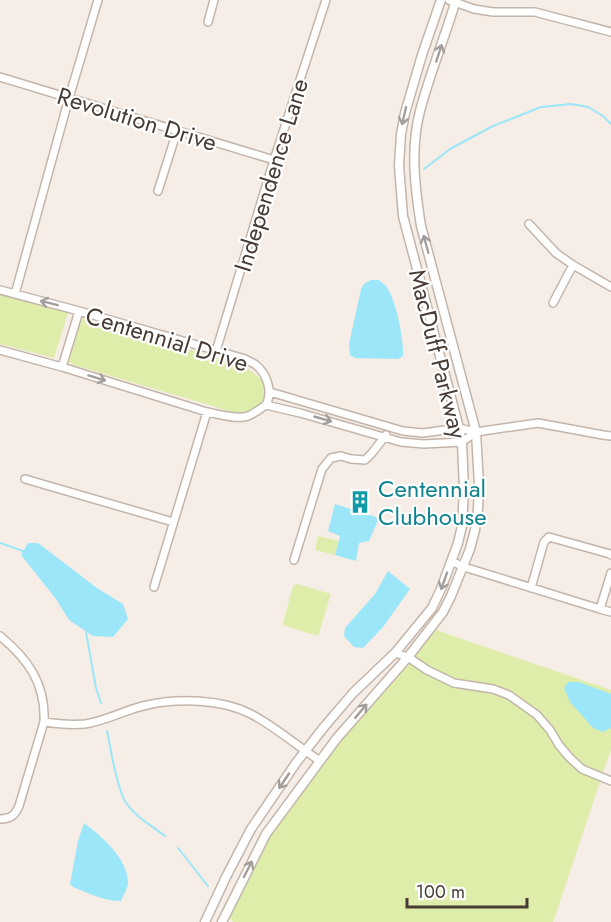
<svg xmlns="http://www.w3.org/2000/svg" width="611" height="922" font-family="Jost,sans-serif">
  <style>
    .green { fill: #deeeaa }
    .water { fill: #9be7f9 }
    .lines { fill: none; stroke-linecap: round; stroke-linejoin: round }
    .stream { stroke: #9be7f9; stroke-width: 2 }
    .minor-casing { stroke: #c4b5aa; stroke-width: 10 }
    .tertiary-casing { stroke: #c4b5aa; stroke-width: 11 }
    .minor { stroke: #fff; stroke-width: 7 }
    .tertiary { stroke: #fff; stroke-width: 8 }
    .oneway { stroke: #a49e9a }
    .labels { text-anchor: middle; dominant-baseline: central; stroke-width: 4.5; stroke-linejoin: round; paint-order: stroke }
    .street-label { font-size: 24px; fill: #483c34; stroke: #fff }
    .culture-label { font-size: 24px; fill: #0d838f; stroke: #fff; text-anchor: start }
  </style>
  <rect width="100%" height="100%" fill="#f5ede6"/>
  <path class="green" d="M0,292L68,312L54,358L0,344Z
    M86,318L245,366L263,381L266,396C257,410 253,411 236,413L74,365L69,362L81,320Z
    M318,536L339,541L335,555L315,550Z
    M297,584L331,594L318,636L285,626L283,623L293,586Z
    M433,629L611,690V749L553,922H233L226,913L266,834L320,761Z"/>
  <path class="water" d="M371,280H379C381,282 384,284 386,286C396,299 404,340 403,356L398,359L355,358L350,355L349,344L361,289L364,284Z
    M335,504L379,518L369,541L359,543L356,561L335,555L340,536L328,531Z
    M28,543H38L97,588L123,604L128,619L113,637L93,636L69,620L56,599L21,555Z
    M388,571L410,589L383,627L363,648L354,647L344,636L345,628L375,594Z
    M568,682H579L611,694V728L603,732L593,728L570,702L564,688Z
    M84,823C101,836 128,858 128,883C128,888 123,895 121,901C105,901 87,893 73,887L70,884L78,841Z"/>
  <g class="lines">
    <path class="stream" d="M424,169L450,149L493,126L541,107L571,104L588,107L603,116L611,124
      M0,543L26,552
      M86,632L96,688L101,703
      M107,731C111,750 116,785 125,801C134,816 152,826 165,836
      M178,848L208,886"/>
    <g class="minor-casing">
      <path id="minor" d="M449,0L474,9L493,12H535L611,32
        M208,22L214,0
        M0,77L274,160
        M158,191L177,131
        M529,224L556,253L573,265L611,287
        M0,290L79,311L242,358C247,360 252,362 256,365C267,374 273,392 266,405
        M15,294L69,98L98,0
        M553,303L573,265
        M0,350L62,367L207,412C218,414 238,420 248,416C254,414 261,408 266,405L300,413L401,442L424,444L462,442L476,432
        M216,351L274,160L326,0
        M62,367L79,311
        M270,392L403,431L423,433L459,428L476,432L538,423L603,435L611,436
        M25,479L173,522
        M294,560L322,469L331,458L341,456L351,459L365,460L372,453L386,435
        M451,561L464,567L600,609L611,573
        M154,587L207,412
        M531,588L544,542L549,537L610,554L611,555
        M600,609L611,612
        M0,636C28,659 46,684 44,722L19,806C15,815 11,819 0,819
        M395,653L408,657L427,670L454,683L493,689L509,695L537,715L550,730L559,745L569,757L582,769L611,781
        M44,722C58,724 72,725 85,724C106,721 127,709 147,705C179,698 222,699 251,714C276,727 297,746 320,761"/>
    </g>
    <g class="tertiary-casing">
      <path id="tertiary" d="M205,922L226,877L251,829L296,763L324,727L353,693L395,653L432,608L441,589L458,543L462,526L464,490L462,442L459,428L403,216L399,166L401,134L405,113L422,55L441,0
        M222,922L266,834L337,738L408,657L443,612L451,596L470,549L475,530L478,509L479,485L476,432L421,226C415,188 410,149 420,111C430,73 445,37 456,0"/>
    </g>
    <use href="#minor" class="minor"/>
    <use href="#tertiary" class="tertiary"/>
  </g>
  <defs><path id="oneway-shaft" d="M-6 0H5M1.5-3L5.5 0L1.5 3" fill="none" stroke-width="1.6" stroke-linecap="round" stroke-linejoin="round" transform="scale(1.5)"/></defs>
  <g class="oneway">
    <use href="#oneway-shaft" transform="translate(439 53) rotate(-72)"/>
    <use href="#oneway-shaft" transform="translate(404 116) rotate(103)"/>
    <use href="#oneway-shaft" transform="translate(426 244) rotate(-105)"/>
    <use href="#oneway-shaft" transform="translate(49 303) rotate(-166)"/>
    <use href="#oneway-shaft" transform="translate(97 378) rotate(17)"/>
    <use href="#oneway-shaft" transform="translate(323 419) rotate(16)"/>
    <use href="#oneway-shaft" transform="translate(444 581) rotate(110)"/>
    <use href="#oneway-shaft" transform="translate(361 711) rotate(-50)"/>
    <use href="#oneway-shaft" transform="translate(284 781) rotate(124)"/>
    <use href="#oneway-shaft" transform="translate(248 869) rotate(-63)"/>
  </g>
  <defs>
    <g id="building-bare" transform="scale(1.8)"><path d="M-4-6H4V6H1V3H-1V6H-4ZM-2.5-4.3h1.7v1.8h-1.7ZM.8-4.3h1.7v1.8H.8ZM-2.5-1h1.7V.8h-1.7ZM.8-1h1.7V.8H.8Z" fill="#0f9aa8" stroke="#fff" stroke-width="2.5" paint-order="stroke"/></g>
  </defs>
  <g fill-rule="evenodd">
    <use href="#building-bare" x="360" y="502"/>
  </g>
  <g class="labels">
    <g class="street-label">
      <text transform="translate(137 119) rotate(17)">Revolution Drive</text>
      <text transform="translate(271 175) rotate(-73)">Independence Lane</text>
      <text transform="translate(167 339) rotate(17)">Centennial Drive</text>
      <text transform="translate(438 354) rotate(76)">MacDuff Parkway</text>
    </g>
    <g class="culture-label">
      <text x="378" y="488">Centennial<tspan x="378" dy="28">Clubhouse</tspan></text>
    </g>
  </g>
  <path d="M407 898v9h120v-9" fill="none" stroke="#483c34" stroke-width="3"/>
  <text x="416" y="898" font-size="18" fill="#483c34" stroke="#ffffff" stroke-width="4.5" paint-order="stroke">100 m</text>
</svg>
